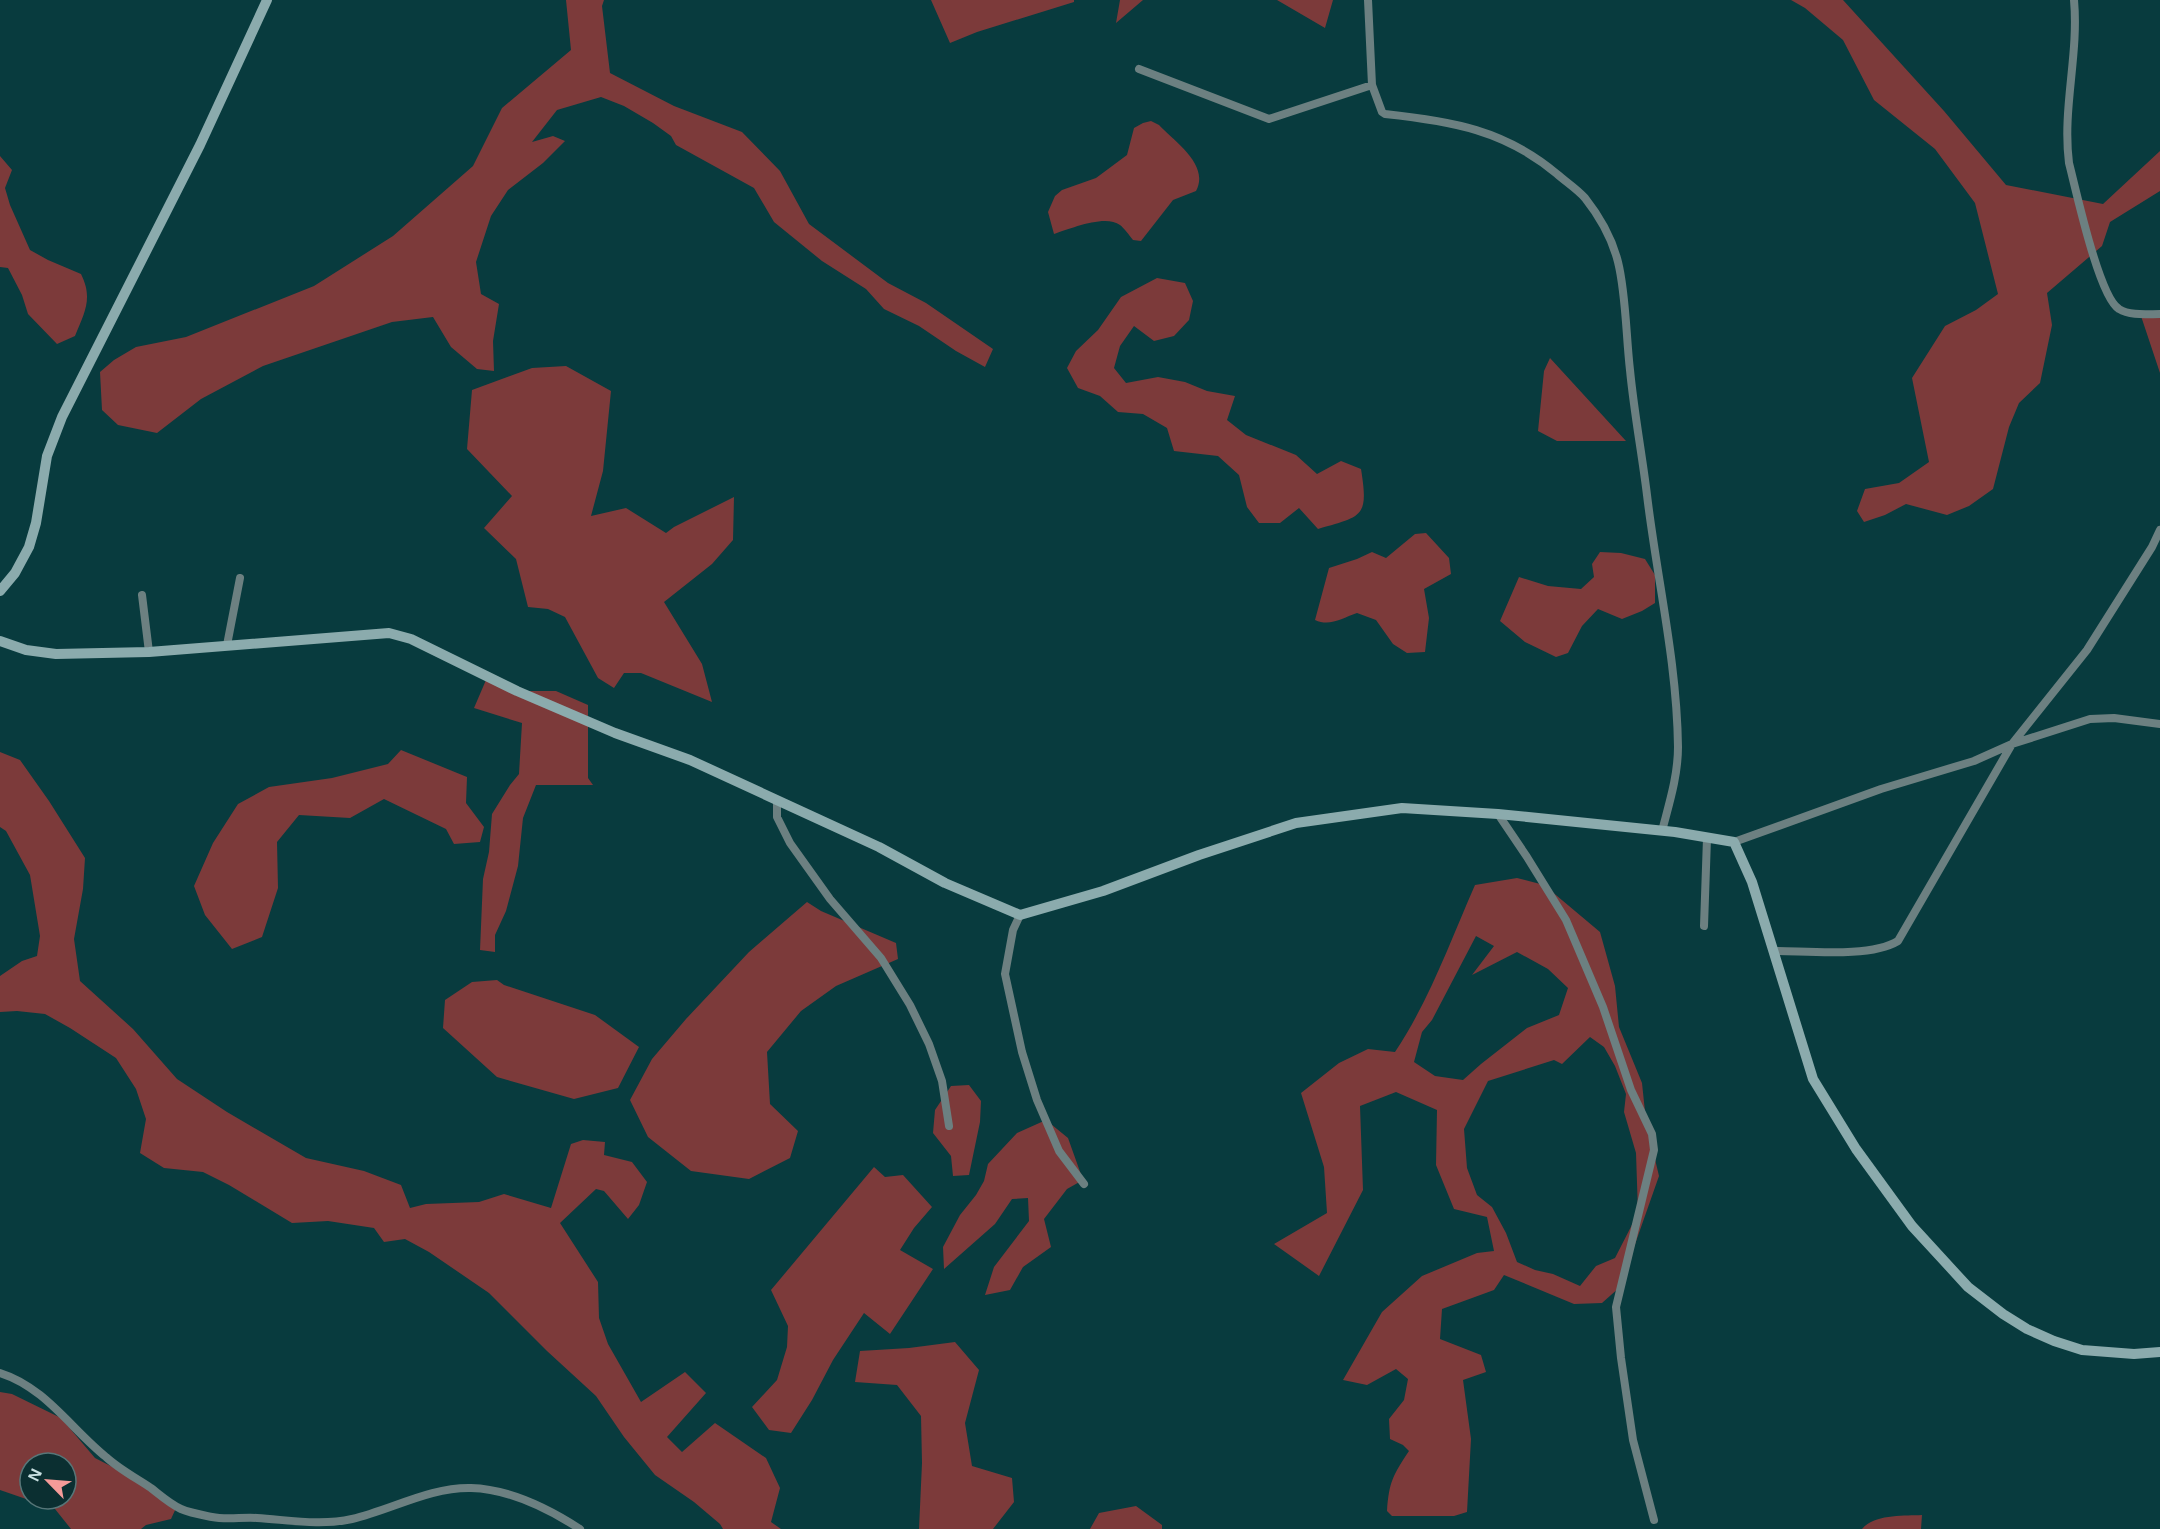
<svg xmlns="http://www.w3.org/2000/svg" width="2160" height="1529" font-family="Arial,sans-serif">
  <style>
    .green { fill: #7c3a3a; fill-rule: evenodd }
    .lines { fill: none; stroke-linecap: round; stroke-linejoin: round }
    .street { stroke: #6c8081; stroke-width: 8 }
    .secondary { stroke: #8babad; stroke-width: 10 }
  </style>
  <rect width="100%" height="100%" fill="#083b3e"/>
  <path class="green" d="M566,0H604L602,6L610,73L674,106L742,132L780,171L809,224L888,283L926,303L993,349L985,367L956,351L919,326L884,309L866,289L822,261L774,222L754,188L676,145L671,136L653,123L624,106L601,97L557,110L532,142L553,136L565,141L543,163L508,190L491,216L476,262L481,294L499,304L493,341L494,371L477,369L451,347L433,317L392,322L263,366L201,399L157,433L118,425L102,410L100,372L114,360L136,347L186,337L314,286L393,236L473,166L502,108L571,50Z
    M931,0H1074V2L977,32L950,43Z
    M1120,0H1143L1116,23Z
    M1277,0H1333L1325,28Z
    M1791,0H1843L1944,111L2006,185L2103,204L2160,151V191L2110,222L2102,246L2047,293L2052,325L2040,383L2019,403L2009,427L1993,489L1969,506L1947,515L1906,504L1885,515L1864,522L1857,511L1865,489L1899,483L1929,462L1912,378L1945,326L1976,310L1998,294L1975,203L1935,149L1874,100L1843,40L1805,8Z
    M1151,121L1159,125C1175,142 1210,165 1196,191L1173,200L1141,241L1133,240C1129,235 1124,228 1120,225C1105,214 1070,229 1054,234L1048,212L1055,196L1062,190L1096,178L1127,155L1134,128L1143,123Z
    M0,156L12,170L5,188L10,205L30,250L48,260L81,274C93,298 85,312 75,336L57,344L28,314L22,295L8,268L0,267Z
    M1157,278L1185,283L1193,301L1189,320L1174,336L1154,341L1134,326L1120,346L1114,368L1126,383L1158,377L1185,382L1207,391L1235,396L1227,420L1246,435L1296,455L1317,474L1341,461L1361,469C1369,518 1362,516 1318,529L1299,508L1280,523H1259L1247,507L1239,475L1218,456L1174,451L1167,428L1143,414L1118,412L1100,396L1078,388L1067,368L1076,351L1098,330L1121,297Z
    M2141,316H2160V373Z
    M1550,358L1626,441H1557L1538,431L1544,371Z
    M566,366L611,391L603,471L591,516L626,508L666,533L674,527L734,497L733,540L712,564L664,602L702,664L712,702L641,673H624L614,688L598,678L565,617L548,609L528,607L516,559L484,528L512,496L467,449L472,390L532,368Z
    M1426,533L1449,558L1451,574L1424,589L1429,618L1425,652L1407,653L1393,644L1376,620L1357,613C1342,618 1330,627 1315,620L1329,568L1357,559L1372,552L1386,558L1415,534Z
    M1600,552L1621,553L1645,559L1655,575V603L1642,611L1622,619L1598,609L1582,626L1568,653L1556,657L1525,642L1500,621L1519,577L1548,586L1581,589L1594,577L1592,564Z
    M486,680L517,691H556L588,705V778L593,785H536L523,818L518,866L506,911L495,935V952L480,950L483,879L489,852L492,814L510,785L519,774L522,723L474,708Z
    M401,750L467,777L466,803L484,827L480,842L454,844L446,829L384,799L350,818L299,815L277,842L278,888L262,937L232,949L205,915L194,886L213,843L238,804L269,787L332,778L388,764Z
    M0,752L20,760L49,801L85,858L83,889L74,939L80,981L133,1029L177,1079L227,1112L306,1158L364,1171L401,1185L410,1208L426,1204L479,1202L504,1194L551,1208L571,1144L583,1140L605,1142L604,1155L632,1162L647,1182L639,1205L628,1219L604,1191L596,1189L560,1223L598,1282L599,1318L608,1344L641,1402L685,1372L706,1393L667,1437L682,1452L715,1423L766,1458L780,1488L771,1522L781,1529H723L720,1524L694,1502L655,1475L624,1437L596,1396L547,1351L489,1293L429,1252L405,1239L384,1242L374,1228L328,1221L292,1223L229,1185L203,1172L164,1168L140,1153L146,1119L136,1089L116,1058L70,1028L45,1014L17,1011L0,1012V976L22,961L37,956L40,936L30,875L6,831L0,827Z
    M1517,878L1544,885L1600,932L1615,986L1619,1027L1642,1083L1646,1121L1659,1176L1620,1287L1602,1303L1574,1304L1504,1275L1494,1290L1442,1309L1440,1339L1481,1355L1486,1372L1463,1380L1471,1439L1467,1512L1454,1516H1392L1387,1511C1389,1482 1393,1475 1409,1451L1403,1445L1390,1439L1389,1419L1404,1400L1408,1379L1396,1369L1367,1385L1343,1380L1382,1312L1422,1276L1477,1253L1494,1251L1487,1217L1454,1209L1436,1165L1437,1110L1396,1092L1360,1106L1363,1190L1319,1276L1274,1244L1327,1213L1324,1167L1301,1093L1339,1063L1368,1049L1395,1052C1429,1001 1450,942 1475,885ZM1476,936L1494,946L1472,975L1517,952L1548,969L1568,988L1559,1015L1527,1028L1481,1064L1463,1080L1435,1076L1414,1062L1422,1032L1432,1020ZM1590,1037L1604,1047L1615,1066L1626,1094L1624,1112L1636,1153L1638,1213L1615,1258L1596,1266L1580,1286L1553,1274L1535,1270L1517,1262L1506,1233L1492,1207L1477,1195L1467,1168L1464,1129L1488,1081L1554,1060L1562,1064Z
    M807,902L821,911L896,943L898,959L836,986L801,1011L767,1052L770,1104L798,1131L790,1158L749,1179L691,1171L648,1137L630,1100L652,1059L686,1019L749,952Z
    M497,980L504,985L595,1015L639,1047L618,1088L574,1099L497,1077L443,1028L445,1000L472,982Z
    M969,1085L981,1101L980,1122L969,1175L953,1176L951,1156L933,1133L935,1110L951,1086Z
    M1046,1120L1068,1138L1083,1180L1067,1189L1044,1219L1051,1247L1023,1267L1010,1290L985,1295L994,1267L1029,1221L1028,1198L1012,1199L995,1224L944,1269L943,1247L960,1215L976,1195L984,1181L988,1164L1017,1133Z
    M874,1167L885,1177L903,1175L932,1207L914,1228L900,1250L933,1269L890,1334L864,1313L833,1360L812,1400L791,1433L769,1430L752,1407L777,1380L787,1347L788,1326L771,1290Z
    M955,1342L979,1370L965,1423L972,1466L1012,1478L1014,1502L993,1529H919L922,1463L921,1416L897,1385L855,1382L860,1351L909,1348Z
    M0,1392L12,1394L61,1418L95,1458L138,1480L177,1506L171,1519L146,1525L141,1529H71L55,1509L0,1490ZM30,1463H66V1499H30Z
    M1136,1506L1162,1525V1529H1090L1099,1513Z
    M1922,1515L1921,1529H1862C1874,1514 1904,1516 1922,1515Z"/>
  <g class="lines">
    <path class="street" d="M1368,0L1372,85L1382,112L1385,114C1451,121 1505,130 1557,174C1566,182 1577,189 1585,198C1600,217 1612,238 1618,262C1626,294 1626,336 1630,370C1634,412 1642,454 1647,495C1657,579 1677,662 1678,747C1678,776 1669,804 1662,831
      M2074,0C2079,55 2062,109 2069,163C2076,190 2099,297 2119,309C2130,316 2147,314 2160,314
      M1139,69L1269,119L1372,85
      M142,595L149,652
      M227,645L240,578
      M777,800V817L790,843L830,899L881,958L910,1005L929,1044L942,1081L949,1126
      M1498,814L1527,857L1566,920L1603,1007L1631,1090L1652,1134L1654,1150L1616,1307L1621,1358L1633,1440L1654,1520
      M1734,842L1881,789L1974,761L2012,744L2090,719L2114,718L2160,724
      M1020,915L1013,930L1005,974L1022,1052L1037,1100L1059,1151L1084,1184
      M1704,926L1707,838
      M1775,951C1807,951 1870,958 1898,941L2012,744L2087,650L2152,547L2160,530
      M0,1373C45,1387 71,1429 106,1457C119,1469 136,1478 151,1488C160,1495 170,1504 181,1509C190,1513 202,1515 212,1517C226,1520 242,1517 257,1518C289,1520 321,1526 352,1519C391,1510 430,1487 471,1488C509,1489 549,1509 580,1529"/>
    <path class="secondary" d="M0,591L15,573L29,547L36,523L47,456L62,417L200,145L267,0
      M0,641L26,650L56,654L149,652L389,633L411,639L517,691L615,733L690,760L879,847L945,883L1020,915L1103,891L1199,855L1296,823L1402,808L1498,814L1675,832L1734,842L1752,882L1813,1079L1856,1149L1912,1226L1968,1287L2003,1314L2027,1329L2054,1341L2082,1350L2134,1354L2160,1352"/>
  </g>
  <g transform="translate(48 1481) rotate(295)"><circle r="28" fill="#0b2f31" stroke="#577678" stroke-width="1.5"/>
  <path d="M0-4.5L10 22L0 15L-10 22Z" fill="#f59b99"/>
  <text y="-9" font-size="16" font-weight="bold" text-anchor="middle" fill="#c9e0e2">N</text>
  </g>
</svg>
